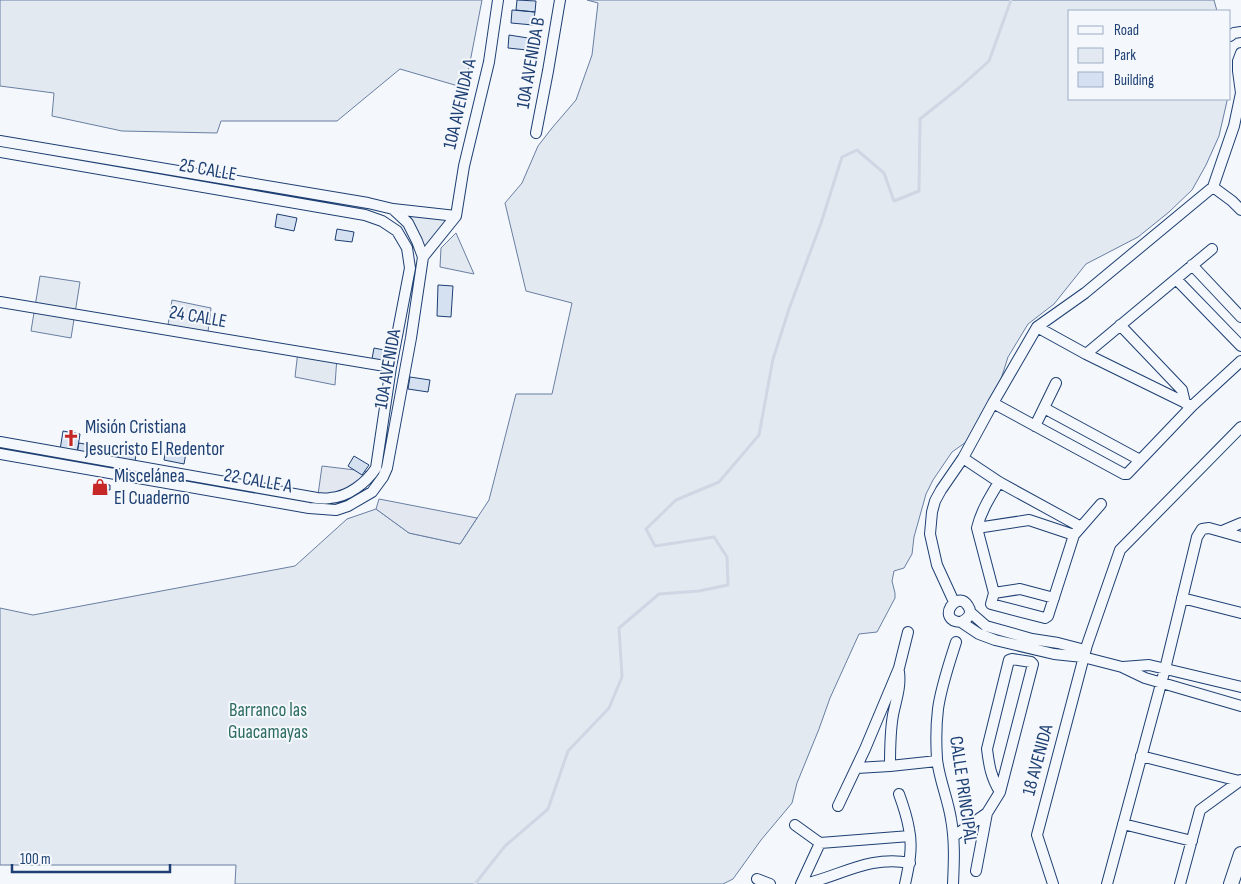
<svg xmlns="http://www.w3.org/2000/svg" width="1241" height="884" font-family="'Sofia Sans Condensed',sans-serif">
  <style>
    .green { fill: #e3e9f0; stroke: #687fa3 }
    .parking { fill: #e3e8f0; stroke: #687fa3 }
    .lines { fill: none; stroke-linecap: round; stroke-linejoin: round }
    .stream { stroke: #cfd7e4; stroke-width: 3 }
    .building { fill: #d5e0f0; stroke: #1d3f73 }
    .minor-casing { stroke: #1d3f73; stroke-width: 12 }
    .secondary-casing { stroke: #1d3f73; stroke-width: 16 }
    .minor { stroke: #f4f7fb; stroke-width: 10 }
    .secondary { stroke: #f4f7fb; stroke-width: 14 }
    .labels { text-anchor: middle; dominant-baseline: central; stroke-width: 4; stroke-linejoin: round; paint-order: stroke }
    .street-label { font-size: 19px; fill: #1d3f73; stroke: #f4f7fb }
    .poi-label { font-size: 19px; fill: #1d3f73; stroke: #f4f7fb; text-anchor: start }
    .park-label { font-size: 19px; fill: #2c6c60; stroke: #f4f7fb }
  </style>
  <rect width="100%" height="100%" fill="#f4f7fb"/>
  <path class="green" d="M0,0H482L465,88L400,69L337,121H221L217,133L122,131L52,116L54,93L0,86Z
    M587,0H1214L1217,11H1070V99H1227V101L1219,136L1206,165L1192,190L1169,212L1138,237L1086,264L1054,304L1028,324L1008,357L1001,379L980,416L976,435L952,452L933,480L926,494L914,537L912,554L904,568L894,571L892,581L895,593V598L877,632L859,634L830,698L819,729L797,783L792,803L761,840L733,879L723,884H235L236,865H0V608L33,615L295,566L347,519L376,509L409,533L460,544L489,500L516,394H552L572,303L526,291L505,203L522,183L538,146L552,128L576,100L592,55L598,3Z
    M405,214L450,220L423,249Z
    M456,233L474,274L440,267L441,248Z
    M40,276L80,282L71,338L31,331Z
    M172,300L211,308L208,332L168,325Z
    M298,351L337,357L335,385L295,377Z"/>
  <path class="parking" d="M322,466L372,472L367,486L359,494L350,497L318,495Z
    M379,499L477,518L460,544L409,533L376,509Z"/>
  <g class="lines">
    <path class="stream" d="M475,884L505,846L548,809L568,751L609,708L622,677L619,628L659,594L699,591L728,585L727,557L714,537L655,546L646,529L676,500L719,482L759,435L773,359L789,309L821,223L842,157L857,150L884,173L894,201L919,191L920,119L960,87L989,61L1011,0"/>
  </g>
  <path class="building" d="M517,0L536,1L535,12L516,10Z
    M512,10L535,12L533,25L511,23Z
    M509,35L528,38L527,50L508,48Z
    M277,214L297,218L294,231L275,227Z
    M337,229L354,232L352,242L335,240Z
    M438,285L453,286L451,317L437,316Z
    M374,348L389,351L387,361L372,359Z
    M410,377L430,380L428,392L408,389Z
    M63,431L80,434L77,453L60,450Z
    M79,443L96,446L94,456L77,453Z
    M167,443L187,447L184,464L164,460Z
    M121,446L137,449L135,461L118,458Z
    M354,456L369,465L362,475L348,466Z
    M95,483L110,485V490L94,489Z"/>
  <g class="lines">
    <g class="minor-casing">
      <path id="minor" d="M1230,36L1234,33L1241,32
        M536,133L548,71L560,0
        M0,141L368,203L393,209L408,223L417,241L423,257L411,338L387,468L383,477L372,492L348,506L336,510L309,508L0,454
        M0,152L365,215L382,221L397,231L407,248L410,268L391,367L376,468C366,483 348,497 330,498C326,499 321,498 317,498L0,442
        M1213,187L1232,201L1241,210
        M393,209L456,216
        M456,216L464,166L489,62L498,0
        M423,257L456,216
        M1192,265L1241,317
        M1176,279L1241,346
        M0,302L391,367
        M1120,325L1182,390L1185,403
        M1037,327L1086,354L1192,406
        M1086,354L1212,249
        M993,403L1124,474H1127L1192,406L1241,361
        M1044,408L1140,460
        M1035,426L1056,383
        M963,458L999,482L1081,527
        M999,482C990,497 981,511 977,528L994,593L991,604L1045,618L1048,616L1074,535L1101,504
        M977,528L1029,520L1074,535
        M1222,531L1241,523
        M994,593L1020,589L1054,598
        M1182,598L1241,613
        M954,602L937,565L930,534L932,512L935,501L941,490L963,458L993,403L1037,327L1085,293L1213,187L1234,126L1241,93L1238,71V61L1241,53
        M970,612L986,626L1032,639L1058,643L1085,650
        M961,622C968,619 973,613 968,606C957,588 935,621 961,622L979,634L995,640L1054,654L1083,657L1122,667L1145,678L1241,706
        M1123,667L1149,665L1241,687
        M1141,756L1239,781
        M890,766C890,749 890,732 893,715C896,700 901,687 899,672
        M857,768L890,766L937,761
        M899,794C903,805 907,817 909,829C913,847 909,866 905,884
        M838,806L865,749L899,668L908,632
        M1123,824L1192,841
        M795,825L820,843L910,836
        M954,836L987,813
        M976,871L987,813L1000,792L1033,664L1031,662L1012,659L1009,660L987,749C989,765 991,778 1000,792
        M757,879L770,884
        M801,884L820,843
        M805,884C842,875 871,855 910,863
        M953,884C954,862 955,841 951,819C948,799 939,779 937,759C936,743 936,725 938,709C941,687 949,664 956,642
        M1053,884L1037,835L1087,645L1120,550L1241,427
        M1107,884L1165,669L1197,537L1202,529L1209,528L1241,537
        M1180,884L1200,810L1241,780"/>
    </g>
    <g class="secondary-casing">
      <path id="secondary" d="M1231,884L1241,854"/>
    </g>
    <use href="#minor" class="minor"/>
    <use href="#secondary" class="secondary"/>
  </g>
  <defs>
    <g id="church-bare" transform="scale(1.35)"><path d="M-1.2-6h2.4v3.5h3.3v2.4h-3.3V6h-2.4V-.1h-3.3v-2.4h3.3Z" fill="#c62828" stroke="#f4f7fb" stroke-width="2.5" paint-order="stroke"/></g>
    <g id="shop-bare" transform="scale(1.35)"><path d="M-5-2.5h2.3a2.7 3.5 0 0 1 5.4 0H5L5.5 6h-11ZM-1.5-2.5h3a1.5 2.3 0 0 0-3 0Z" fill="#c62828" stroke="#f4f7fb" stroke-width="2.5" paint-order="stroke"/></g>
  </defs>
  <g fill-rule="evenodd">
    <use href="#church-bare" x="71" y="438"/>
    <use href="#shop-bare" x="100" y="487"/>
  </g>
  <g class="labels">
    <g class="street-label">
      <text transform="translate(531 63) rotate(-80)">10A AVENIDA B</text>
      <text transform="translate(460 104) rotate(-77)">10A AVENIDA A</text>
      <text transform="translate(208 170) rotate(10)">25 CALLE</text>
      <text transform="translate(198 317) rotate(10)">24 CALLE</text>
      <text transform="translate(388 369) rotate(-80)">10A AVENIDA</text>
      <text transform="translate(258 481) rotate(10)">22 CALLE A</text>
      <text transform="translate(1038 760) rotate(-75)">18 AVENIDA</text>
      <text transform="translate(963 790) rotate(82)">CALLE PRINCIPAL</text>
    </g>
    <g class="poi-label">
      <text x="85" y="427">Misión Cristiana<tspan x="85" dy="22">Jesucristo El Redentor</tspan></text>
      <text x="114" y="476">Miscelánea<tspan x="114" dy="22">El Cuaderno</tspan></text>
    </g>
    <g class="park-label">
      <text x="268" y="710">Barranco las<tspan x="268" dy="22">Guacamayas</tspan></text>
    </g>
  </g>
  <rect x="1068" y="10" width="162" height="90" fill="#f4f7fb" stroke="#9eadc5"/>
  <rect x="1078" y="26" width="25" height="8" fill="#f4f7fb" stroke="#9eadc5"/>
  <text x="1114" y="35" font-size="15" fill="#1d3f73">Road</text>
  <rect x="1078" y="48" width="25" height="15" fill="#e3e9f0" stroke="#9eadc5"/>
  <text x="1114" y="60" font-size="15" fill="#1d3f73">Park</text>
  <rect x="1078" y="72" width="25" height="15" fill="#d5e0f0" stroke="#9eadc5"/>
  <text x="1114" y="85" font-size="15" fill="#1d3f73">Building</text>
  <path d="M12 864v8h158v-8" fill="none" stroke="#1d3f73" stroke-width="2.5"/>
  <text x="20" y="864" font-size="15" fill="#1d3f73" stroke="#f4f7fb" stroke-width="4" paint-order="stroke">100 m</text>
</svg>
